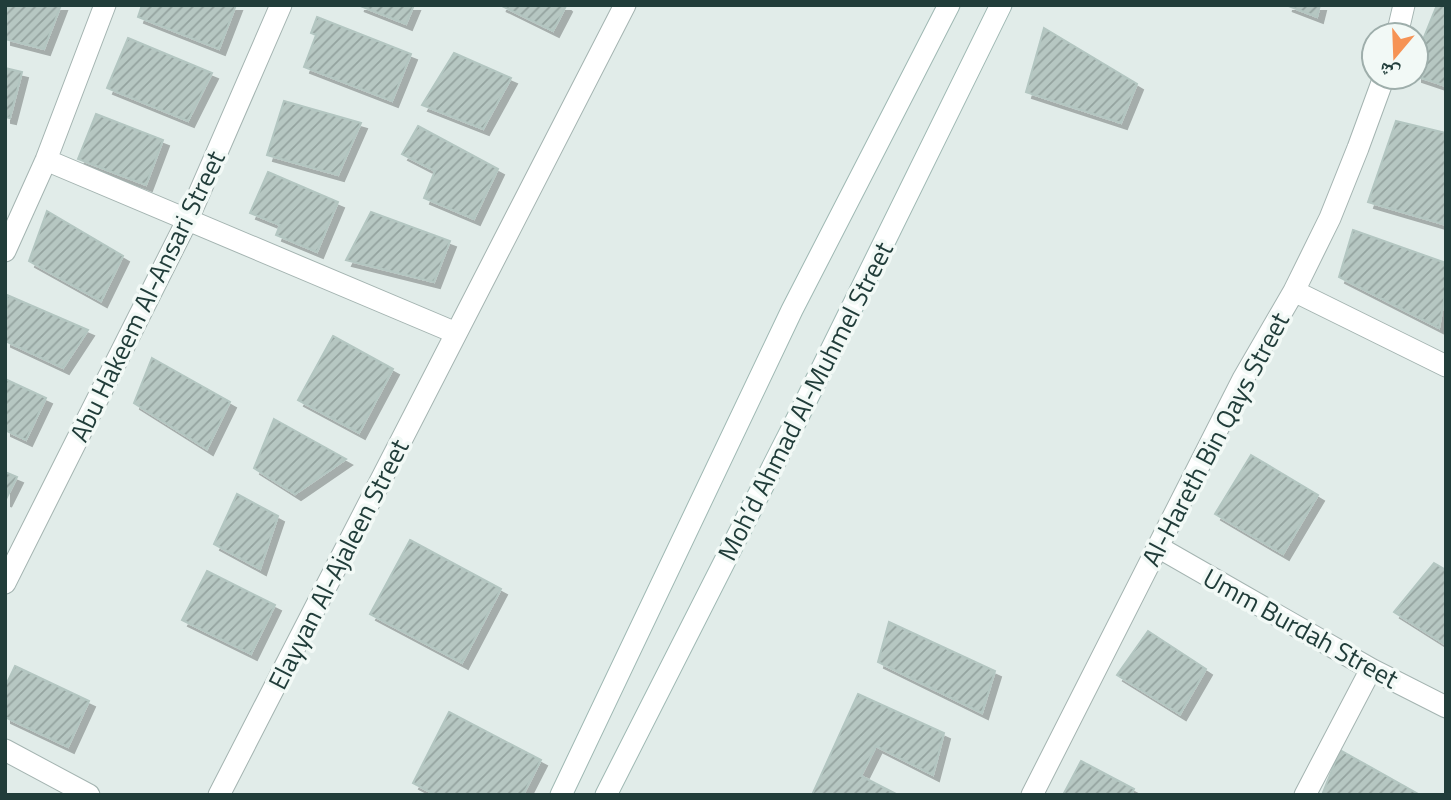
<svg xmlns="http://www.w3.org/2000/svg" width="1451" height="800" font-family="'Titillium Web','Noto Naskh Arabic',sans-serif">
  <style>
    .building { fill: url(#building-hatch); stroke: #b3c6c1; stroke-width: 2; filter: url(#shadow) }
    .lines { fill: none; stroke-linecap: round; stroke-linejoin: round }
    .street-casing { stroke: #a4b4b1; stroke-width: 23 }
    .secondary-casing { stroke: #9fb8b3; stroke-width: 23 }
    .street { stroke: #fff; stroke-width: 21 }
    .secondary { stroke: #fff; stroke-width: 21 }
    .labels { text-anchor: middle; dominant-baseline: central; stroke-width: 7; stroke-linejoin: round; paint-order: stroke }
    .street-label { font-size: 26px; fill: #213d3a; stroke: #f2f9f6 }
  </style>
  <defs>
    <pattern id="building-hatch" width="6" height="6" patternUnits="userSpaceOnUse" patternTransform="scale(1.75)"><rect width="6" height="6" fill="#b6c7c2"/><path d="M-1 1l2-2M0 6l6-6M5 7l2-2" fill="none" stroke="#94a39f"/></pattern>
    <filter id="shadow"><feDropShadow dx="6" dy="6" stdDeviation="0" flood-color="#0004"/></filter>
  </defs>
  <rect width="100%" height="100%" fill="#e1ece9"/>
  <path class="building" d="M9,5H61L44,49L5,39V13Z
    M142,5H236L219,49L138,17Z
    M358,5H414L406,24Z
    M500,5H565L566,6L553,31Z
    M1286,5H1320L1317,17Z
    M1437,5H1446V86L1416,76V57Z
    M317,17L411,54L392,101L304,67L316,35L311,33Z
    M1044,28L1137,84L1121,123L1026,92Z
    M128,38L212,73L188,121L107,88Z
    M454,53L511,78L483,129L422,105Z
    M5,68L22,72L10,118L5,117Z
    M284,101L361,123L338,175L267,155Z
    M96,114L163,140L146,185L78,159Z
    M1396,121L1446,133V225L1368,202Z
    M418,126L498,169L474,219L424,198L435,171L402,154Z
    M268,172L338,202L317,252L276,235L280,225L250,213Z
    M47,211L123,256L101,301L29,261Z
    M371,212L450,241L434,282L346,260Z
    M1353,230L1446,263V289L1439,328L1339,277Z
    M7,295L88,330L63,368L5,341Z
    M333,336L393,369L359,433L298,400Z
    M152,358L230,402L207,449L134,403Z
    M5,379L46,398L26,440L5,430Z
    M274,419L346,459L295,494L254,468Z
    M1251,455L1318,495L1283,554L1215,514Z
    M5,472L17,477L5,501Z
    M237,494L278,516L260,569L214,544Z
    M410,540L501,589L462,663L370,614Z
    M1434,563L1446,570V645L1394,612Z
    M207,571L275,605L251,654L182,620Z
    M889,622L995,671L982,713L878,662Z
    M1148,631L1206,669L1180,714L1117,675Z
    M15,666L89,701L68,747L5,717V687Z
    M858,694L944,733L933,775L876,746L861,776L898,795H812Z
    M449,712L541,760L523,795H436L413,783Z
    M1340,750L1420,795H1322Z
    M1081,761L1134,789L1131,795H1063Z"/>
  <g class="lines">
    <g class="street-casing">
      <path id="street" d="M1397,35L1404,5
        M46,160L456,333
        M5,251L46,160L105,5
        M1294,291L1446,366
        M1158,547L1371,669L1446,707
        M5,583L188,219L281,5
        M5,750L89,795
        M219,795L625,5
        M1032,795L1243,379L1294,291L1330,218L1358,148L1384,77
        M1305,795L1371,669"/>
    </g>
    <g class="secondary-casing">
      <path id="secondary" d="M561,795L792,310L949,5
        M606,795L801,411L1001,5"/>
    </g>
    <use href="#street" class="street"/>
    <use href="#secondary" class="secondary"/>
  </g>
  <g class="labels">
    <g class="street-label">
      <text transform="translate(147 296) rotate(-64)">Abu Hakeem Al-Ansari Street</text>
      <text transform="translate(805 401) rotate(-63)">Moh’d Ahmad Al-Muhmel Street</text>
      <text transform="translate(1215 439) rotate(-62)">Al-Hareth Bin Qays Street</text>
      <text transform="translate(338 564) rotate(-63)">Elayyan Al-Ajaleen Street</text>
      <text transform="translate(1301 628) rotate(29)">Umm Burdah Street</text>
    </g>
  </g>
  <rect width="1451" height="800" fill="none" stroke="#213d3a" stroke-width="14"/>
  <g transform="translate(1395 56) rotate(199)"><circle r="33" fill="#f2f9f6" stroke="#9eaeab" stroke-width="2"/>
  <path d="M0-5L12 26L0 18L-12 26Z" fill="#f69355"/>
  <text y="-10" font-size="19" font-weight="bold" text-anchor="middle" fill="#213d3a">ش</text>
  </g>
</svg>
